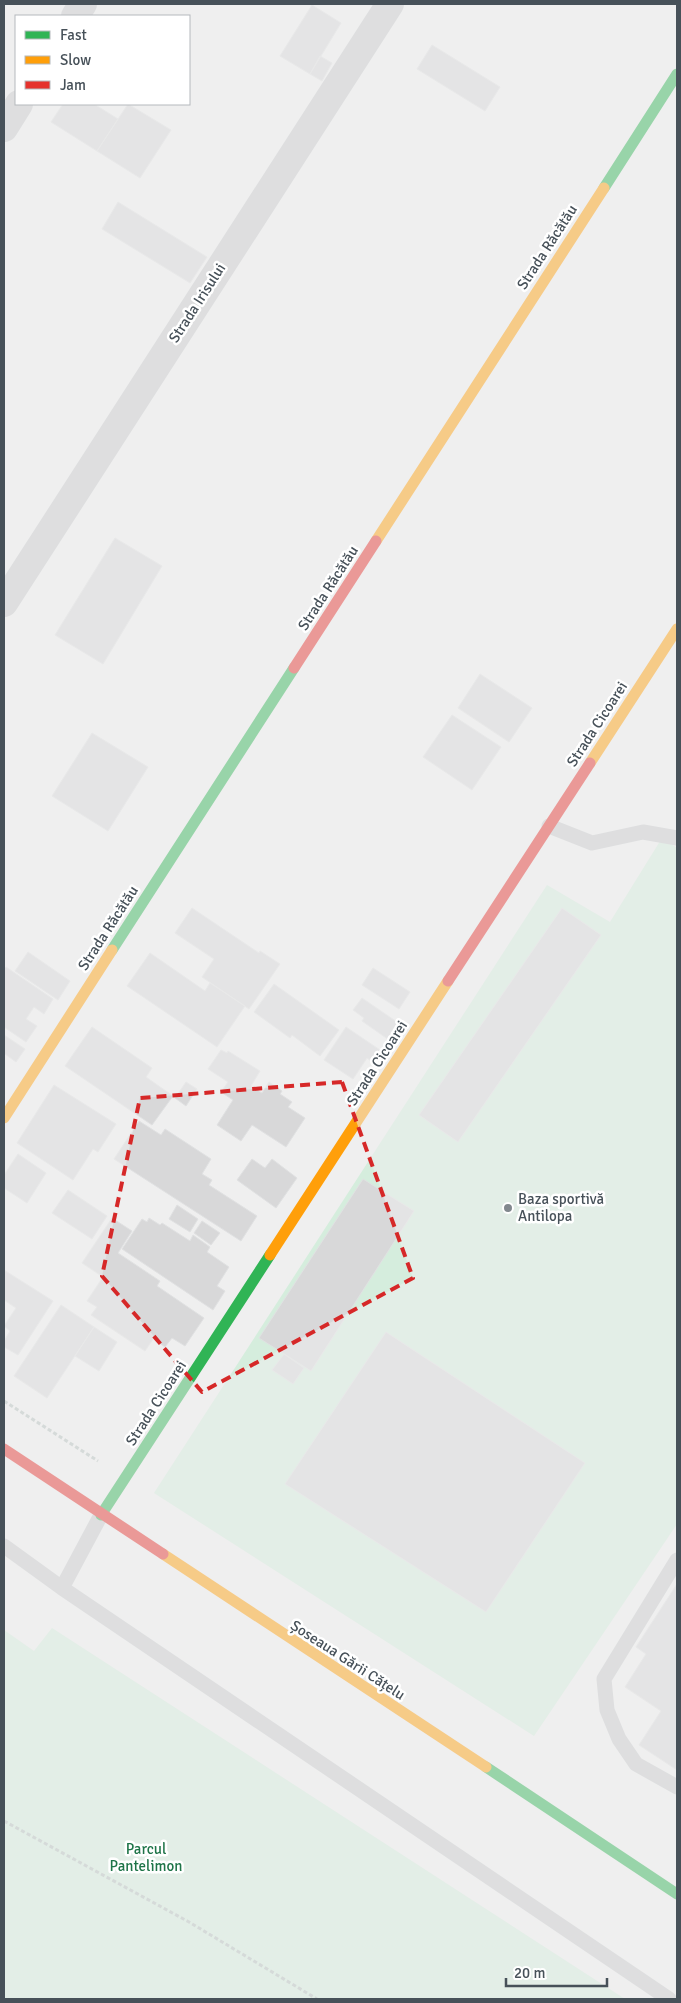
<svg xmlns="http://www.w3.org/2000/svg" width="681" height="2003" font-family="Signika,sans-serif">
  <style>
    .green { fill: #d5eddd }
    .building { fill: #d8d8d9; stroke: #e0e1e2 }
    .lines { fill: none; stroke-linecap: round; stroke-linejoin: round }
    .path { stroke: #b7c2bf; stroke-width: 3; stroke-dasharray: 4 2.5; stroke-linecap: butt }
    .lane { stroke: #c9cbcd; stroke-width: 15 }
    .street { stroke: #c9cbcd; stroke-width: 28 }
    .fast { stroke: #30b455; stroke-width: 11 }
    .slow { stroke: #ff9f0a; stroke-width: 11 }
    .jam { stroke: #e5322d; stroke-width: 11 }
    .marked { fill: none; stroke: #d62828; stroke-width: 4; stroke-dasharray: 10 6; stroke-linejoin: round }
    .poi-dot { fill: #82888e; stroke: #fff; stroke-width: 2 }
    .labels { text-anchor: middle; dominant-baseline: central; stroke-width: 5; stroke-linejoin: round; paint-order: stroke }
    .street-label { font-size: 15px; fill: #475159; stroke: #fff }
    .poi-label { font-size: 15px; fill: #475159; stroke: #fff; text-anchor: start }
    .park-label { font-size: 15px; fill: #1e7448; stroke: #fff }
  </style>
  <rect width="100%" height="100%" fill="#efefef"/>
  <path class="green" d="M662,838L677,848V1524L534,1736L154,1493L547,885L610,922Z
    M52,1628L625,1999H4V1630L34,1651Z"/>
  <path class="building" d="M312,5L341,23L310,74L280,56Z
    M432,45L500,87L485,111L417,69Z
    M320,56L332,63L322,81L310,74Z
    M63,104H94L118,119L97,151L51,122Z
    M128,104L171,130L140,178L97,151Z
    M118,202L207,257L190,283L102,229Z
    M115,538L162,566L103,664L55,635Z
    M480,674L532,708L509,742L458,708Z
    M452,715L501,747L472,790L423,757Z
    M92,733L148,767L108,831L52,796Z
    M192,908L259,953L260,951L280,964L249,1009L202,977L214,959L175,933Z
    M562,908L601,935L458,1142L419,1115Z
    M28,952L70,981L58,1000L15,971Z
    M150,953L205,991L210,983L245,1006L217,1047L127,986Z
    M6,967L53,999L44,1014L34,1007L26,1019L37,1026L26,1042L4,1027V969Z
    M373,968L410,992L399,1009L362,985Z
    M274,984L339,1030L320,1056L292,1035L290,1038L254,1012Z
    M362,998L400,1024L389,1040L362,1021L364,1018L353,1010Z
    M92,1027L152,1068L146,1077L173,1096L152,1125L65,1066Z
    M346,1027L383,1052L375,1064L367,1058L353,1079L324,1060Z
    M4,1035L25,1049L16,1062L5,1054L4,1056Z
    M221,1050L227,1053L228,1051L260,1071L251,1086L262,1093L269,1082L282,1091L280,1094L292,1102L288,1107L305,1118L286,1147L252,1125L241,1141L217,1125L233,1100L221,1092L228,1082L208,1069Z
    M186,1082L197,1089L186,1106L175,1098Z
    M54,1085L116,1124L98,1152L93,1149L73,1180L17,1143Z
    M139,1121L161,1135L165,1129L211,1159L202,1174L212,1180L209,1185L257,1216L241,1241L114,1159Z
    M18,1154L46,1173L27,1203L4,1188V1175Z
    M252,1159L265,1168L272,1159L297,1178L276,1208L237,1180Z
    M363,1179L414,1211L311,1371L259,1338Z
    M68,1190L107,1216L92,1239L52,1213Z
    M177,1205L198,1219L190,1232L169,1219Z
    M112,1218L132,1231L118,1253L160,1281L157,1286L204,1318L185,1346L172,1338L165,1347L153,1339L145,1351L91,1315L97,1307L87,1301L103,1277L82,1263Z
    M149,1218L160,1225L162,1223L190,1241L193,1235L210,1247L207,1252L229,1267L217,1286L225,1291L213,1310L122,1249L142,1219L147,1222Z
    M202,1221L220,1233L211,1245L194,1233Z
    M4,1270L53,1301L18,1355L4,1347V1341L10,1331L4,1326L16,1308L4,1300Z
    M61,1305L94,1327L47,1398L14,1376Z
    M94,1327L117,1342L99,1371L75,1356Z
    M386,1332L585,1463L486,1612L285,1484Z
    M284,1354L304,1368L293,1384L272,1370Z
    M677,1584V1770L639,1745L661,1711L625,1687L646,1654L636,1647Z"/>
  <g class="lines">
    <path class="path" d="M4,1401L98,1461
      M4,1821L189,1922L317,1999"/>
    <path class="lane" d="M549,826L592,843L643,832L677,838
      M101,1515L62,1588L669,1999
      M4,1546L62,1588
      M677,1560L604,1679L607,1710L619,1739L636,1764L677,1787"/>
    <path class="street" d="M75,16L83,4
      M4,128L19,104
      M4,603L390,4"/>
    <path class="fast" d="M604,188L677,74
      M112,950L294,668
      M101,1515L270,1255
      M486,1767L677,1894"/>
    <path class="slow" d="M376,541L604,188
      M590,763L677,629
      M4,1118L112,950
      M270,1255L448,981
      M163,1554L486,1767"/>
    <path class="jam" d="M294,668L376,541
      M448,981L590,763
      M4,1449L163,1554"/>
  </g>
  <path d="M0 0H681V2003H0ZM342,1082L413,1278L202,1392L102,1276L140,1098Z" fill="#efefef" fill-opacity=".55" fill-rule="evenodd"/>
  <path class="marked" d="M342,1082L413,1278L202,1392L102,1276L140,1098Z"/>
  <circle class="poi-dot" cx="508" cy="1208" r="5"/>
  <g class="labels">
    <g class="street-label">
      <text transform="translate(547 247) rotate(-57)">Strada Răcătău</text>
      <text transform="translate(197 303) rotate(-57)">Strada Irisului</text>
      <text transform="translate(328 588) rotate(-57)">Strada Răcătău</text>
      <text transform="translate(597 724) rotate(-57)">Strada Cicoarei</text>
      <text transform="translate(108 928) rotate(-57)">Strada Răcătău</text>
      <text transform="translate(377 1063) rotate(-57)">Strada Cicoarei</text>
      <text transform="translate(156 1403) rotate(-57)">Strada Cicoarei</text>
      <text transform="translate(348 1660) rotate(33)">Șoseaua Gării Cățelu</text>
    </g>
    <g class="poi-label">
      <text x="518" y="1199">Baza sportivă<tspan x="518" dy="17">Antilopa</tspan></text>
    </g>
    <g class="park-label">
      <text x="146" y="1849">Parcul<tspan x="146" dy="17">Pantelimon</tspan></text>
    </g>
  </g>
  <rect width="681" height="2003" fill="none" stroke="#475159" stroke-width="10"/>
  <rect x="15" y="15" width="175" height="90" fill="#ffffff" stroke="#b5b9bd"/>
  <rect x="25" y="31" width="25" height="8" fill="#30b455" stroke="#b5b9bd"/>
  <text x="60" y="40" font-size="15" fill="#475159">Fast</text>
  <rect x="25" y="56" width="25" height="8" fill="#ff9f0a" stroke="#b5b9bd"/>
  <text x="60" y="65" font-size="15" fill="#475159">Slow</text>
  <rect x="25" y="81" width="25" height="8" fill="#e5322d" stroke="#b5b9bd"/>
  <text x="60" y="90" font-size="15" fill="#475159">Jam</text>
  <path d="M506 1978v8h101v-8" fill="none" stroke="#475159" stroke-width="2.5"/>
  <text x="514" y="1978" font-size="15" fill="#475159" stroke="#ffffff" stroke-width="4" paint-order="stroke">20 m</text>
</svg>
